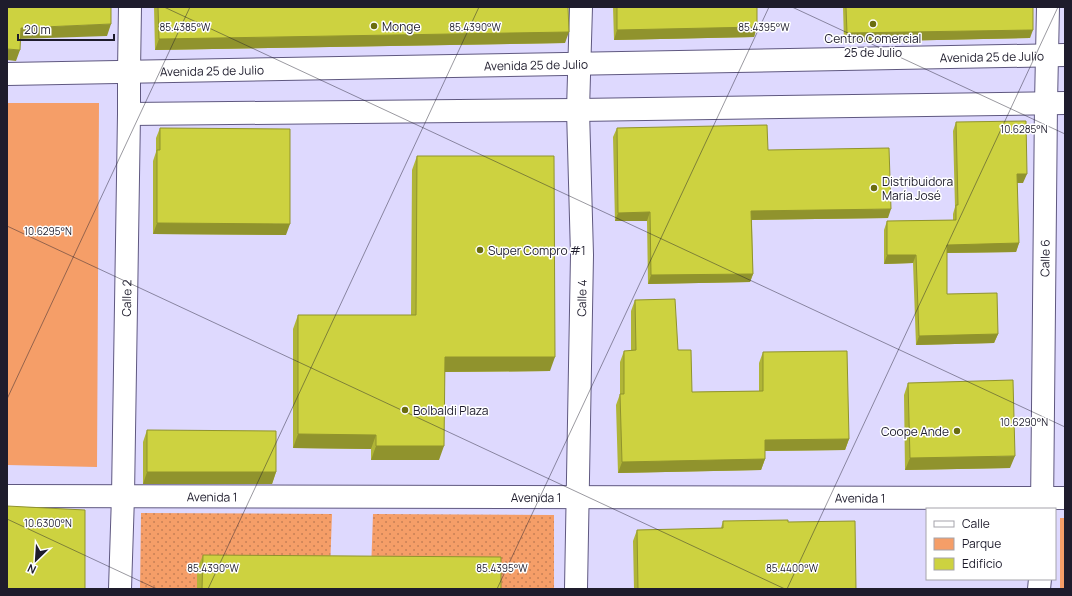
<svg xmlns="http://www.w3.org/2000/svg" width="1072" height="596" font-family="Manrope,sans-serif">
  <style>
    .park { fill: #f59e68 }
    .garden { fill: url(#garden-dots) }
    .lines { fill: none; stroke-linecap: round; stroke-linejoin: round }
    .minor-casing { stroke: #5f5880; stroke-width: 24 }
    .tertiary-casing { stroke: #5f5880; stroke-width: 24 }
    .minor { stroke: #fff; stroke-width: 22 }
    .tertiary { stroke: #fff; stroke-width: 22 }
    .wall { fill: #b0b537 }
    .shaded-wall { fill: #90932d }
    .building { fill: #cdd240; stroke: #90932d }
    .ticks { fill: none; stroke: #1e1c2c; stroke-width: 1; stroke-opacity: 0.45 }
    .poi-dot { fill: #6a6d0f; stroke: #fff; stroke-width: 1.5 }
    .labels { text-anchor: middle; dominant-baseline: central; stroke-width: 3; stroke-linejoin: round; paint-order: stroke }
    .poi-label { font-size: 12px; fill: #1e1c2c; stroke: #fff; text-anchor: start }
    .street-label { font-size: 12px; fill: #1e1c2c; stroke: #fff }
    .ticks-label { font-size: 10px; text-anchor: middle; fill: #1e1c2c; stroke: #fff; stroke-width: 3; stroke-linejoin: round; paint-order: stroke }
  </style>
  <defs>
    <pattern id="garden-dots" width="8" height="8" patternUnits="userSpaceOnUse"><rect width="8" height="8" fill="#f59e68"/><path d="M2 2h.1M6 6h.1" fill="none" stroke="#c68056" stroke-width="1.8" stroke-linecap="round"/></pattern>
  </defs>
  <rect width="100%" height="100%" fill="#ded9fe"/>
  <path class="park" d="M7,103H99L97,467L7,465Z
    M1060,518H1065V589H1060Z"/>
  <path class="garden" d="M141,513L332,514L330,570L198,569L197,589H140Z
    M373,514L554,515V589H496L371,571Z"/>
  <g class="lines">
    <g class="minor-casing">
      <g id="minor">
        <path d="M129,71L130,7"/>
        <path id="s1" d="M1042,509L1046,103L1048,7"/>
        <path id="s2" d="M120,589L123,496L129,114"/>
        <path id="s3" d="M576,589L582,255L578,110L581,7"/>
        <path d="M1039,589L1040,579"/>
      </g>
    </g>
    <g class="tertiary-casing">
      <g id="tertiary">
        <path d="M129,71V114L578,110L1065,103"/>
        <path id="s4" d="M7,74L1065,55"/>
        <path id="s5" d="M7,496L1065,498"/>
      </g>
    </g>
    <use href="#minor" class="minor"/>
    <use href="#tertiary" class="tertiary"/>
  </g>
  <path class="wall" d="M154,7H568L565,43L155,50Z
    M613,7H757V27L754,37L614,40Z
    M843,7H1033L1030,38L844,42Z
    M956,122L1023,183H1017L1019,243L1016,252L947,253V294L998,334L994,343L916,345L913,263L884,264V230L887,221L953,220V214L955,207L953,131Z
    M160,128L286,235L153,234V161L156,152V138Z
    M617,128L768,150L888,218L752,220L753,274L750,282L648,284L647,221H615L613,137Z
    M417,156L550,371L445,372L439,460H371V449L293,448V329L298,315H411L412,170Z
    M635,300L678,350L692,392L759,391V363L763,352L849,439L845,450L765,451V459L761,470L618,473L616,405L620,394V362L624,351H631V311Z
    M908,383L1010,468L905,470L904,395Z
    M147,430L276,472L272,484H143V442Z
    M723,521L788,522L856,589H634L633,541L637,530L721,528Z
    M203,555L501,589H197V569Z"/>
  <path class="shaded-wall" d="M111,24L107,36L17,39L21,28Z
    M757,27L754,37L614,40L617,30Z
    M1033,30L1030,38L844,42L847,33Z
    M569,32L565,43L155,50L159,39Z
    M7,49L20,50L16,61L7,60Z
    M1017,174H1027L1023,183H1014Z
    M891,209L888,218L748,220L751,211Z
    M650,212L647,221H615L618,213Z
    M157,223L290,224L286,235L153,234Z
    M1019,243L1016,252L944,253L947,245Z
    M887,255H916L913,263L884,264Z
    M753,274L750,282L648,284L651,275Z
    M998,334L994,343L916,345L919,336Z
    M445,357H555L550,371L440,372Z
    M298,434L376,435L371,449L293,448Z
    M849,439L845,450L761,451L765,440Z
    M376,446H444L439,460H371Z
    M1015,456L1010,468L905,470L910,458Z
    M765,459L761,470L618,473L622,462Z
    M147,472H276L272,484H143Z"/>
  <path class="building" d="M7,7H111V24L21,28L20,50L7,49Z
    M158,7H568L569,32L159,39Z
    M617,7H757V27L617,30Z
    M846,7H1033V30L847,33Z
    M1026,121L1027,174H1017L1019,243L947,245V294L997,293L998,334L919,336L916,255H887V221L956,220V205H958L956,122Z
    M767,125L768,150L889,148L891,209L751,211L753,274L651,275L650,212L618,213L617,128Z
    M160,128L290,129V224L157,223V150H160Z
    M417,156H554L555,357H445L444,446H376V435L298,434V315H416Z
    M675,299L678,350H691L692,392L763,391V352L847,351L849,439L765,440V459L622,462L620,394H624V351L636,350L635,300Z
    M1013,380L1015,456L910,458L908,383Z
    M147,430L276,431V472H147Z
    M7,506L85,510V589H7Z
    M788,520V522L855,521L856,589H638L637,530L723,528V521Z
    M203,555L501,557V589H202Z"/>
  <path class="ticks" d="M164,7L1065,427M792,7L1065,134M7,226L785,589M7,399L190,7M7,519L157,589M208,589L479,7M497,589L769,7M787,589L1058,7"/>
  <g class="poi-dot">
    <circle cx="873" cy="24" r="4"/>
    <circle cx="374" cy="26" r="4"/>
    <circle cx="874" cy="188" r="4"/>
    <circle cx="480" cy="250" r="4"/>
    <circle cx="405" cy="410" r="4"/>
    <circle cx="957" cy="431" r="4"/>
  </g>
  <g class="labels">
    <g class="poi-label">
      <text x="382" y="26">Monge</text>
      <text x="873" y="38" text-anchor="middle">Centro Comercial<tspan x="873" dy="14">25 de Julio</tspan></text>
      <text x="882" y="181">Distribuidora<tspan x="882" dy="14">María José</tspan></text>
      <text x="488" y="250">Super Compro #1</text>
      <text x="413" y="410">Bolbaldi Plaza</text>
      <text x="949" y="431" text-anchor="end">Coope Ande</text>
    </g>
    <g class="street-label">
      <text stroke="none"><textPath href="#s4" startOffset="985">Avenida 25 de Julio</textPath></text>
      <text stroke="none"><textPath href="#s4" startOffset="529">Avenida 25 de Julio</textPath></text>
      <text stroke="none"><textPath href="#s4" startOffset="205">Avenida 25 de Julio</textPath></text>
      <text stroke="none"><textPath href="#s1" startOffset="251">Calle 6</textPath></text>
      <text stroke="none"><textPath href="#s2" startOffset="291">Calle 2</textPath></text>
      <text stroke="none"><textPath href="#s3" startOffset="291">Calle 4</textPath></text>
      <text stroke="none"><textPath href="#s5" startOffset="205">Avenida 1</textPath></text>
      <text stroke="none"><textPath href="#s5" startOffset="529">Avenida 1</textPath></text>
      <text stroke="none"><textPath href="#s5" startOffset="853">Avenida 1</textPath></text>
    </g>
  </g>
  <g class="ticks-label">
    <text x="185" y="31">85.4385°W</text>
    <text x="475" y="31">85.4390°W</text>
    <text x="764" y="31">85.4395°W</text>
    <text x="1024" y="133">10.6285°N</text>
    <text x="48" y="235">10.6295°N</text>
    <text x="1024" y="426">10.6290°N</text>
    <text x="48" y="527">10.6300°N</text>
    <text x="213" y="572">85.4390°W</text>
    <text x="502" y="572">85.4395°W</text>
    <text x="792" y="572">85.4400°W</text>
  </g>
  <rect width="1072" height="596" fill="none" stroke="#1e1c2c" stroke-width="16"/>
  <rect x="926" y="508" width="130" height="72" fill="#ffffff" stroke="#a5a4ab"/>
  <rect x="934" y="521" width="20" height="6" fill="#ffffff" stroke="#a5a4ab"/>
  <text x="962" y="528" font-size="12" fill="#1e1c2c">Calle</text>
  <rect x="934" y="538" width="20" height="12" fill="#f59e68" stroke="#a5a4ab"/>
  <text x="962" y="548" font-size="12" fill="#1e1c2c">Parque</text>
  <rect x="934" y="558" width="20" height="12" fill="#cdd240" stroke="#a5a4ab"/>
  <text x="962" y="568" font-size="12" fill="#1e1c2c">Edificio</text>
  <g transform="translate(36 560) rotate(205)" stroke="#ffffff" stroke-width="3" paint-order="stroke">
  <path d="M0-3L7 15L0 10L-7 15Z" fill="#1e1c2c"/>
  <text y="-6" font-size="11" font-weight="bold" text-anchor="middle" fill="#1e1c2c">N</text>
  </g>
  <path d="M18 34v6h96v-6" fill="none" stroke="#1e1c2c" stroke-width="2"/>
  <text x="24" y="34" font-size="12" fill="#1e1c2c" stroke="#ffffff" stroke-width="3" paint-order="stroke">20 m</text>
</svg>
